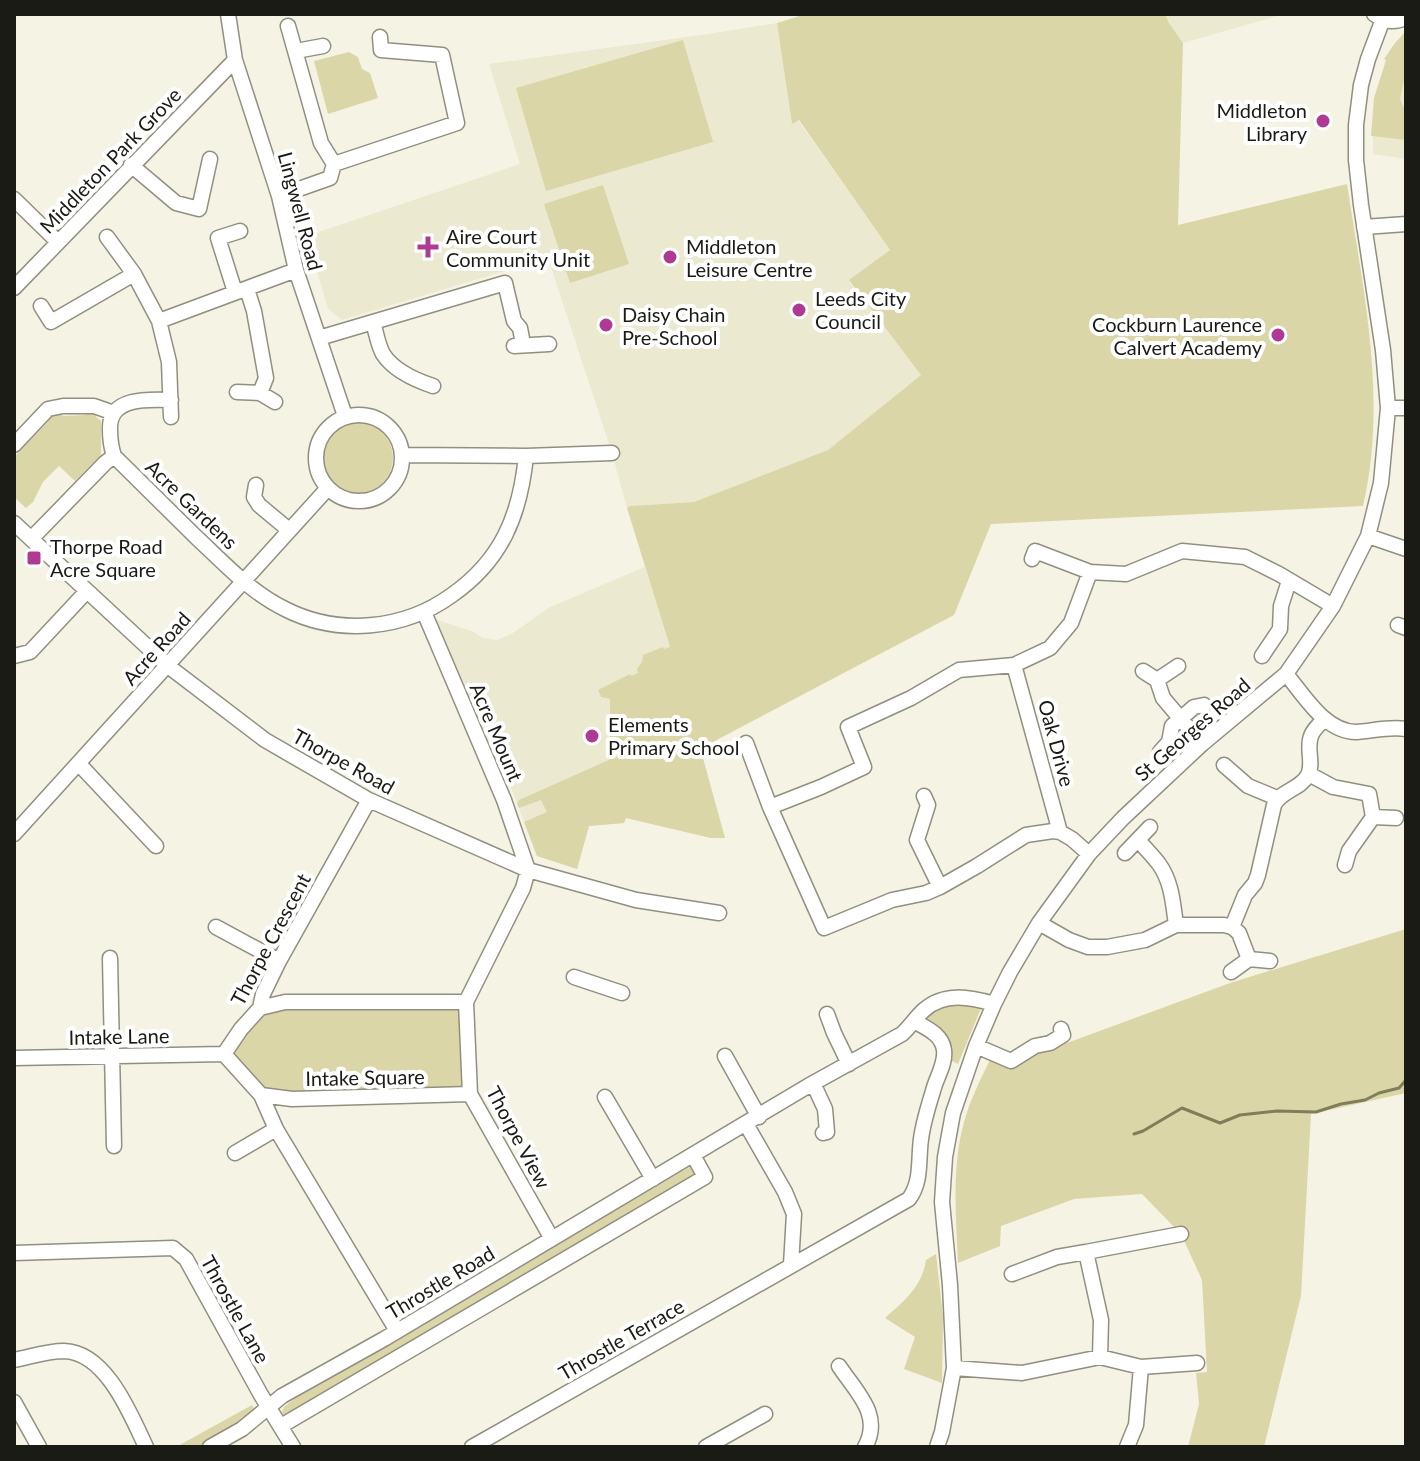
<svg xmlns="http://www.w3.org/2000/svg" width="1420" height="1461" font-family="Lato,sans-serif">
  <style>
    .built { fill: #ece9d1 }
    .green { fill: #dbd6a7 }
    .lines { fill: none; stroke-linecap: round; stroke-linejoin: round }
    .stream { stroke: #807d5b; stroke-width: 3 }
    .minor-casing { stroke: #918f80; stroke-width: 17 }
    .minor { stroke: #fff; stroke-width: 14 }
    .poi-dot { fill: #ae3a93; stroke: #fff; stroke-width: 3 }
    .labels { text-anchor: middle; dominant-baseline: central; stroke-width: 8; stroke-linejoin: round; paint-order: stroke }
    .poi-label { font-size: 20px; fill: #1b1b15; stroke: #fff; text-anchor: start }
    .street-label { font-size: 20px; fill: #1b1b15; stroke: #fff }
  </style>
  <rect width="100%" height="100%" fill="#f5f3e3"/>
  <path class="built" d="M1165,14H1284L1183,43L1173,30Z
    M777,23L792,124L798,120L890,250L849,281L921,375L828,450L694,502L630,506L627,508L612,453L548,258L342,320L328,309L307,236L520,164L489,64L708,34Z
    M1406,34V159L1373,154V126Z
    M645,567L676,668L725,838H711L626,818L624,823L589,826L577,869L537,856L510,785L437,625V620L472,631L483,638L497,640L513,633L550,607Z"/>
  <path class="green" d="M806,14H1165L1169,23L1183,43L1178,225L1347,184C1363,290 1388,399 1363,506L991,524L954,615L709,744L700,747L725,838H711L626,818L624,823L589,826L577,869L537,856L524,822L547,812L541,800L519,808L517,804L519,800L629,751L632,756L651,747L648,742L610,740V699L601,697L598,690L630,674L631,676L638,673L637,669L642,662L643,655L663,647L664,649L670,647L627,508L630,506L694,502L828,450L921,375L849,280L890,250L799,120L792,124L777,23Z
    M1406,31V71L1400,99L1403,106L1406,109V140L1372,136L1371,135L1374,98L1386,60L1384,59L1395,43Z
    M683,40L713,142L546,191L516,88Z
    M349,52L358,57L362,69L370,73L378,98L328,114L314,61Z
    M603,185L629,264L570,283L544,204Z
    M58,411L63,416L85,415L89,411L96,414V417L101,421V455L75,481L59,466L43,482L33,502L26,508L14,497V457L19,452V445L27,443L48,422V414Z
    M321 458a36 36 0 1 1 72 0a36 36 0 1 1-72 0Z
    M1406,929V1093L1311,1114L1301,1296L1264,1447H1188L1199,1404L1196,1373L1207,1372L1202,1280L1181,1234L1142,1194L1074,1199L1001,1226L1000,1246L958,1263C956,1219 952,1173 962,1130C968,1103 981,1078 993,1054L1011,1061L1037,1054L1230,983Z
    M466,1002L470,1094L261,1095L224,1054L260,1008Z
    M961,1002L982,1006L958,1064L950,1060L922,1020L936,1009Z
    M693,1165L697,1171L694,1180L285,1417L282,1412L284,1407L304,1391Z
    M936,1254L943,1317L942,1383L904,1369L915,1337L885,1318C904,1301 922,1287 926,1260Z
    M252,1405L255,1410L224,1433L199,1447H176Z"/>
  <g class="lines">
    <path class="stream" d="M1134,1134L1143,1131L1182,1108L1220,1123L1240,1115L1277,1111L1316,1112L1341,1104L1365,1100L1379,1093L1399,1088L1406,1080"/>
    <g class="minor-casing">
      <path id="minor" d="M228,14L235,60L279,196L296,270L345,416
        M1374,14C1385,22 1394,23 1406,18
        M288,26L321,143L334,164
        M296,51L323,46
        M131,165L176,203L199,209L210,159
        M279,196L330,178L334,164L457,123L442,55L381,50L380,37
        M14,199L58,242
        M1364,227L1406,224
        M107,237L134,274L159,321
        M14,288L235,60
        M247,289L254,311L266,378L260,393
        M235,292L218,238L240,231
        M41,306L51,322L134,274
        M373,322C376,332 378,345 383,354C394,371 415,380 433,386
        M319,338L505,283L514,321L520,328L523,344
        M514,346L549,344
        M237,392L260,393L275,402
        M171,400C148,399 108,397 110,430C110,439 111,447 114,456C141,483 169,510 196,537C224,563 250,592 285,609C338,636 404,630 452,595C502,560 520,515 526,456
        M1388,408H1406
        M316 458a43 43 0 1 1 86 0a43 43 0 1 1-86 0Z
        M171,417L169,362L159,321L296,270
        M14,445L48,409L63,406H94L114,413
        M402,455L526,456L612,453
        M256,485L254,497L259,505L289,530
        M14,523L168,666L265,740L369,800L528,870L636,900L719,913
        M1368,536L1406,549
        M31,539L105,463L114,456
        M1032,559L1035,551L1090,572
        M424,612L504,800L528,870
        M1398,625L1406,628
        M14,656L30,652L87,591
        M1262,656L1280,629L1281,606L1289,581
        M1014,665L1060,832
        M1143,671L1157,680L1163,698L1202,744
        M1286,674C1304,695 1325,732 1356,732C1373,731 1389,726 1406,729
        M1157,680L1178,666
        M746,743L770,807L824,928L892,900L926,893L940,887L977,866L1026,835L1053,831L1060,832L1072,839L1089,854
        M1160,752L1169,742L1172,726L1194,707L1204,705
        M79,764L156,846
        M1224,765L1248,786L1277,798
        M1309,774L1333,787L1369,794L1373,817L1349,851L1345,865
        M924,796L928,805L917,840L940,887
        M369,800L279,961L263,994L260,1008L241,1029L224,1054L261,1095L276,1129L397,1331
        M770,807L821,787L864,767L848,727L911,698L959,670L1014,665L1050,648L1071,623L1090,572L1126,574L1182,551L1245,557L1279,574L1333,606
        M1373,817L1396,818
        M14,834L328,488
        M1138,840C1145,848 1153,856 1159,864C1172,882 1173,904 1176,925
        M1125,853L1150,827
        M528,870L523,888L466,1002L470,1094L552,1239
        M1039,923L1069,940L1088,947H1107L1145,940L1176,925H1224L1232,927L1239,933L1249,959L1270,961
        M216,927L279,961
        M1232,927L1245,895L1255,883L1258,875L1274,805C1281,790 1300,790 1308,775C1314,763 1306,749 1311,736C1313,730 1319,725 1323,720
        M110,958L114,1146
        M1231,972L1249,959
        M574,977L622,993
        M260,1008L285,1002H466
        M827,1014L834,1033L849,1064
        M976,1046L1011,1061L1035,1046L1050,1043L1063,1035L1061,1029
        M725,1056L759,1117
        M14,1058L224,1054
        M813,1083L825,1109L827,1132L823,1133
        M261,1095L292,1099L470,1094
        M605,1097L653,1179
        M746,1124L785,1192L794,1214L791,1265
        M235,1153L276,1129
        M1086,1252L1181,1234
        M14,1253L173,1248L186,1259L261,1395L293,1447
        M1012,1274L1057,1257L1086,1252L1101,1320L1100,1357
        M14,1360C30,1357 47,1351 64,1351C106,1352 131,1415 146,1447
        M839,1366C856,1392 883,1415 865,1447
        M954,1368L1022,1373L1100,1357L1141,1367L1197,1363
        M14,1402L39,1447
        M281,1426L705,1177L693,1155
        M210,1447L242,1429L282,1396L384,1339L808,1086L902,1034C910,1027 916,1017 924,1010C944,992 970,997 994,1004
        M472,1447L909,1199C922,1181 918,1161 921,1139C923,1123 928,1107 933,1091C936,1078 946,1064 944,1050C942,1034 926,1028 914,1021
        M706,1447L765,1414
        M937,1447L942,1432L954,1368L950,1285L942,1202L945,1157L953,1113L976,1046L994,1004L1010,972L1039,923L1089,854L1123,818L1202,744L1286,674L1333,606L1368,536L1381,483L1388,408L1383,350L1361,205L1356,160V125L1361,85L1368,59L1383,19
        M1127,1447L1136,1425L1141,1367"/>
    </g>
    <use href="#minor" class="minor"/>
  </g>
  <g class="poi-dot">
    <circle cx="1323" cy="121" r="8"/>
    <path d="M424 235h8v8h8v8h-8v8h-8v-8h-8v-8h8z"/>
    <circle cx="670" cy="257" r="8"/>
    <circle cx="799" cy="310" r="8"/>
    <circle cx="606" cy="325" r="8"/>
    <circle cx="1278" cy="335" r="8"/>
    <rect x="26" y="550" width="16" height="16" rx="4"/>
    <circle cx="592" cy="736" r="8"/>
  </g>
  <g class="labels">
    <g class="poi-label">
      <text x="1307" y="110" text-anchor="end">Middleton<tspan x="1307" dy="23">Library</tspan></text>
      <text x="446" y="236">Aire Court<tspan x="446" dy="23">Community Unit</tspan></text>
      <text x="686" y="246">Middleton<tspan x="686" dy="23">Leisure Centre</tspan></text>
      <text x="815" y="298">Leeds City<tspan x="815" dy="23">Council</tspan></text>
      <text x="622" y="314">Daisy Chain<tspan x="622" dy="23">Pre-School</tspan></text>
      <text x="1262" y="324" text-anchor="end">Cockburn Laurence<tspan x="1262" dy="23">Calvert Academy</tspan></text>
      <text x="50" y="546">Thorpe Road<tspan x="50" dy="23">Acre Square</tspan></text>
      <text x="608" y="724">Elements<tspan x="608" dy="23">Primary School</tspan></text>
    </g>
    <g class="street-label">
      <text transform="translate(110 160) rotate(-46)">Middleton Park Grove</text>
      <text transform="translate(301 211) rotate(75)">Lingwell Road</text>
      <text transform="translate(192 504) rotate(44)">Acre Gardens</text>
      <text transform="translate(156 648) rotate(-48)">Acre Road</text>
      <text transform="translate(1192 729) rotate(-41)">St Georges Road</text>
      <text transform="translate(497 732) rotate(67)">Acre Mount</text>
      <text transform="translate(1057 743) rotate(75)">Oak Drive</text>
      <text transform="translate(344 761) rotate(29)">Thorpe Road</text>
      <text transform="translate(270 939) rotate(-62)">Thorpe Crescent</text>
      <text transform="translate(119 1036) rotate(-1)">Intake Lane</text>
      <text transform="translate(365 1077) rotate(-1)">Intake Square</text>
      <text transform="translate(519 1137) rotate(62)">Thorpe View</text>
      <text transform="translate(440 1282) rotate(-31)">Throstle Road</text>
      <text transform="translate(236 1309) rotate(61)">Throstle Lane</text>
      <text transform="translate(621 1339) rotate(-30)">Throstle Terrace</text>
    </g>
  </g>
  <rect width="1420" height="1461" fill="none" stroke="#1b1b15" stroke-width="32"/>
</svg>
